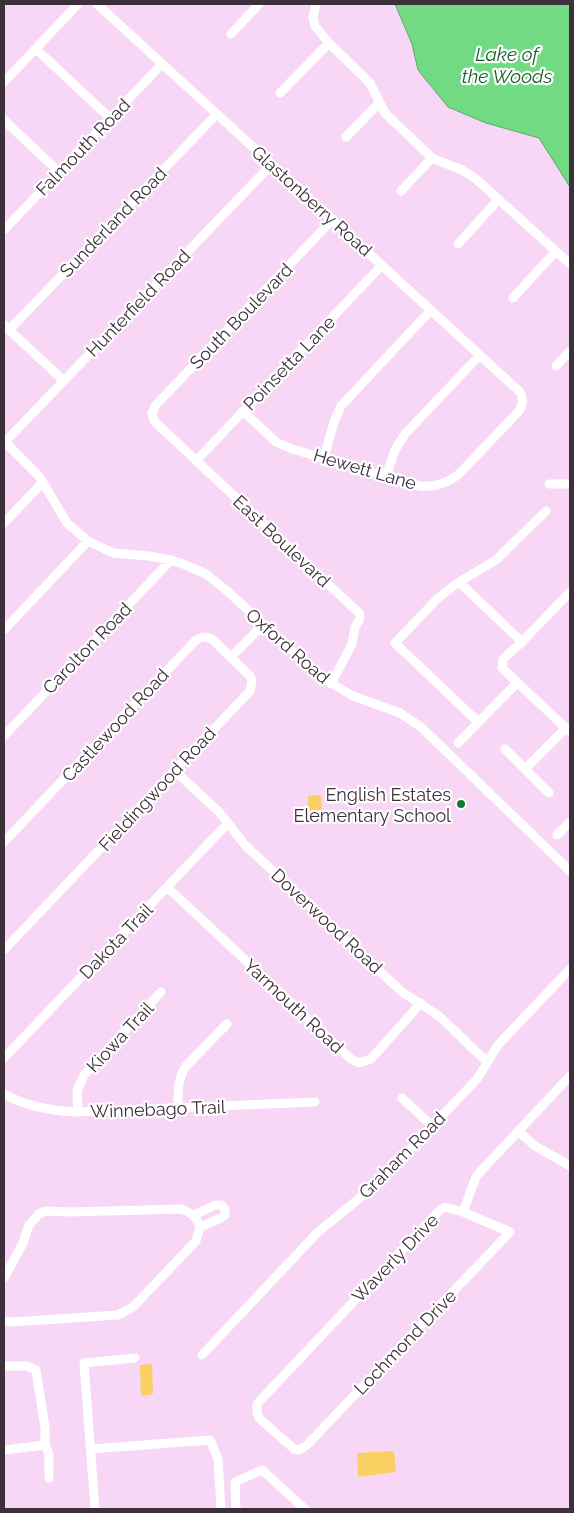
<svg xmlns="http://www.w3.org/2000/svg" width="574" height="1513" font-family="Raleway,sans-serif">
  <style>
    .green { fill: #fbd062 }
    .water { fill: #71da83; stroke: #61a76d }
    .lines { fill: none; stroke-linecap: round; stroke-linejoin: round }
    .minor { stroke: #fff; stroke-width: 9 }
    .poi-dot { fill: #107d33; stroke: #fff; stroke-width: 2 }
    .labels { text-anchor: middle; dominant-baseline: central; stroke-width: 4.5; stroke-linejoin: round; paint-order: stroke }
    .street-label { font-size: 18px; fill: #3c303b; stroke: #fff }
    .poi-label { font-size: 18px; fill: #3c303b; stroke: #fff; text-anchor: end }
    .water-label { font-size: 19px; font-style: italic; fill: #18612a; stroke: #fff }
  </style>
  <rect width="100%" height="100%" fill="#f7d7f5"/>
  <path class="green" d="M321,795L322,810L308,811V796Z
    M152,1364L153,1394L141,1396L140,1365Z
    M394,1451L396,1472L358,1477L357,1453Z"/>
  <path class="water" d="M395,4H570V187L539,138L486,123L448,107L418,70L412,44Z"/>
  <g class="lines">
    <path class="minor" d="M97,4L520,392C524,399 523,405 519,411L459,474C446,484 435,487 419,486L292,449L276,442L243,411
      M316,4L313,18L315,26L329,43L370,83L385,113L432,158L462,170L476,179L570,264
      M231,34L259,4
      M36,49L110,118
      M4,82L78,4
      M280,93L329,43
      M4,120L59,172
      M346,137L379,103
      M401,191L432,158
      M4,230L161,65
      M458,244L499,199
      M513,298L556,251
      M4,325L64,381
      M9,330L216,115
      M556,366L570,351
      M4,441L39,476L67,523L88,541L113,553L149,556L171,560L183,564L206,574L226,590L321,677L353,696L400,713L421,727L570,871
      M5,442L271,165
      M324,458L334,422L341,406L431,310
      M196,461L382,265
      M386,476L395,450L405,434L480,355
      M549,484H570
      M4,523L43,482
      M459,582L522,642
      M570,592L522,642L503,659L502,668L570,732
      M4,630L88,541
      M231,657L263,625
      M331,684L352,644L355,628L360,618V614L154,421L152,413L155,406L333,219
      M478,722L395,643L438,598L459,582L496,560L546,511
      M4,736L171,560
      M458,743L517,683
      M505,749L549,793
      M525,769L566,728
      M175,771L219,812L245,845L402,992L439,1016L487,1062
      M557,835L570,822
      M4,842L195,641C202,636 206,636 213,640L250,676L252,681L250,691L4,950
      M167,887L351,1059L359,1063L371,1059L421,1003
      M4,1058L228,823
      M4,1094C27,1107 52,1111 78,1112L315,1102
      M402,1098L432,1126
      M178,1108C178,1092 177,1080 186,1066L227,1024
      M78,1112L77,1091L84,1075L161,992
      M518,1131L535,1146L570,1166
      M445,1207L463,1212L510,1232L307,1445L299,1450L294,1449L260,1419L257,1413V1404L440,1210Z
      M463,1212L476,1177L480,1172L570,1076
      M194,1215L215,1205H221L225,1209V1215L221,1218L200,1227
      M4,1278L23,1243L29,1225L39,1214L46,1211L70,1212L181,1209C191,1212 197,1217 200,1227L196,1241L133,1307L118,1315L12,1322L4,1321
      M202,1355L318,1232L377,1184L477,1079L498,1045L570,969
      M4,1366H27L36,1370L45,1428V1445L4,1450
      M45,1445L49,1454V1478
      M91,1449L210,1440L218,1459L221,1509
      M95,1509L84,1363L135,1358
      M236,1509L235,1482L262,1470L305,1509"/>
  </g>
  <circle class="poi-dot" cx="461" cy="804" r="5"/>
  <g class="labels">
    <g class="street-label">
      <text transform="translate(83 147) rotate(-46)">Falmouth Road</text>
      <text transform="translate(312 201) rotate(42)">Glastonberry Road</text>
      <text transform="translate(113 222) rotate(-46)">Sunderland Road</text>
      <text transform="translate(138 303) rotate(-46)">Hunterfield Road</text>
      <text transform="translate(241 316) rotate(-46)">South Boulevard</text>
      <text transform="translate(289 363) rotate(-46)">Poinsetta Lane</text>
      <text transform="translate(365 469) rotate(16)">Hewett Lane</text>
      <text transform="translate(282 541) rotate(43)">East Boulevard</text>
      <text transform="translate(288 646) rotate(41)">Oxford Road</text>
      <text transform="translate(87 648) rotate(-46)">Carolton Road</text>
      <text transform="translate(115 725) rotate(-47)">Castlewood Road</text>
      <text transform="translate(157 789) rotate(-47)">Fieldingwood Road</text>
      <text transform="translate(327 921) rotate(43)">Doverwood Road</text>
      <text transform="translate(116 941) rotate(-46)">Dakota Trail</text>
      <text transform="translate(294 1006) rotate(43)">Yarmouth Road</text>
      <text transform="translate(120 1037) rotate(-47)">Kiowa Trail</text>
      <text transform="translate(158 1109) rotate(-2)">Winnebago Trail</text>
      <text transform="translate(402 1155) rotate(-45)">Graham Road</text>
      <text transform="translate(395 1258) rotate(-46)">Waverly Drive</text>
      <text transform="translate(405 1342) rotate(-46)">Lochmond Drive</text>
    </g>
    <g class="poi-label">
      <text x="451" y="794">English Estates<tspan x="451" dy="21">Elementary School</tspan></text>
    </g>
    <g class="water-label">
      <text x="507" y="54">Lake of<tspan x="507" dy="22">the Woods</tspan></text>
    </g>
  </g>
  <rect width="574" height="1513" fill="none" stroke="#3c303b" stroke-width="10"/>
</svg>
